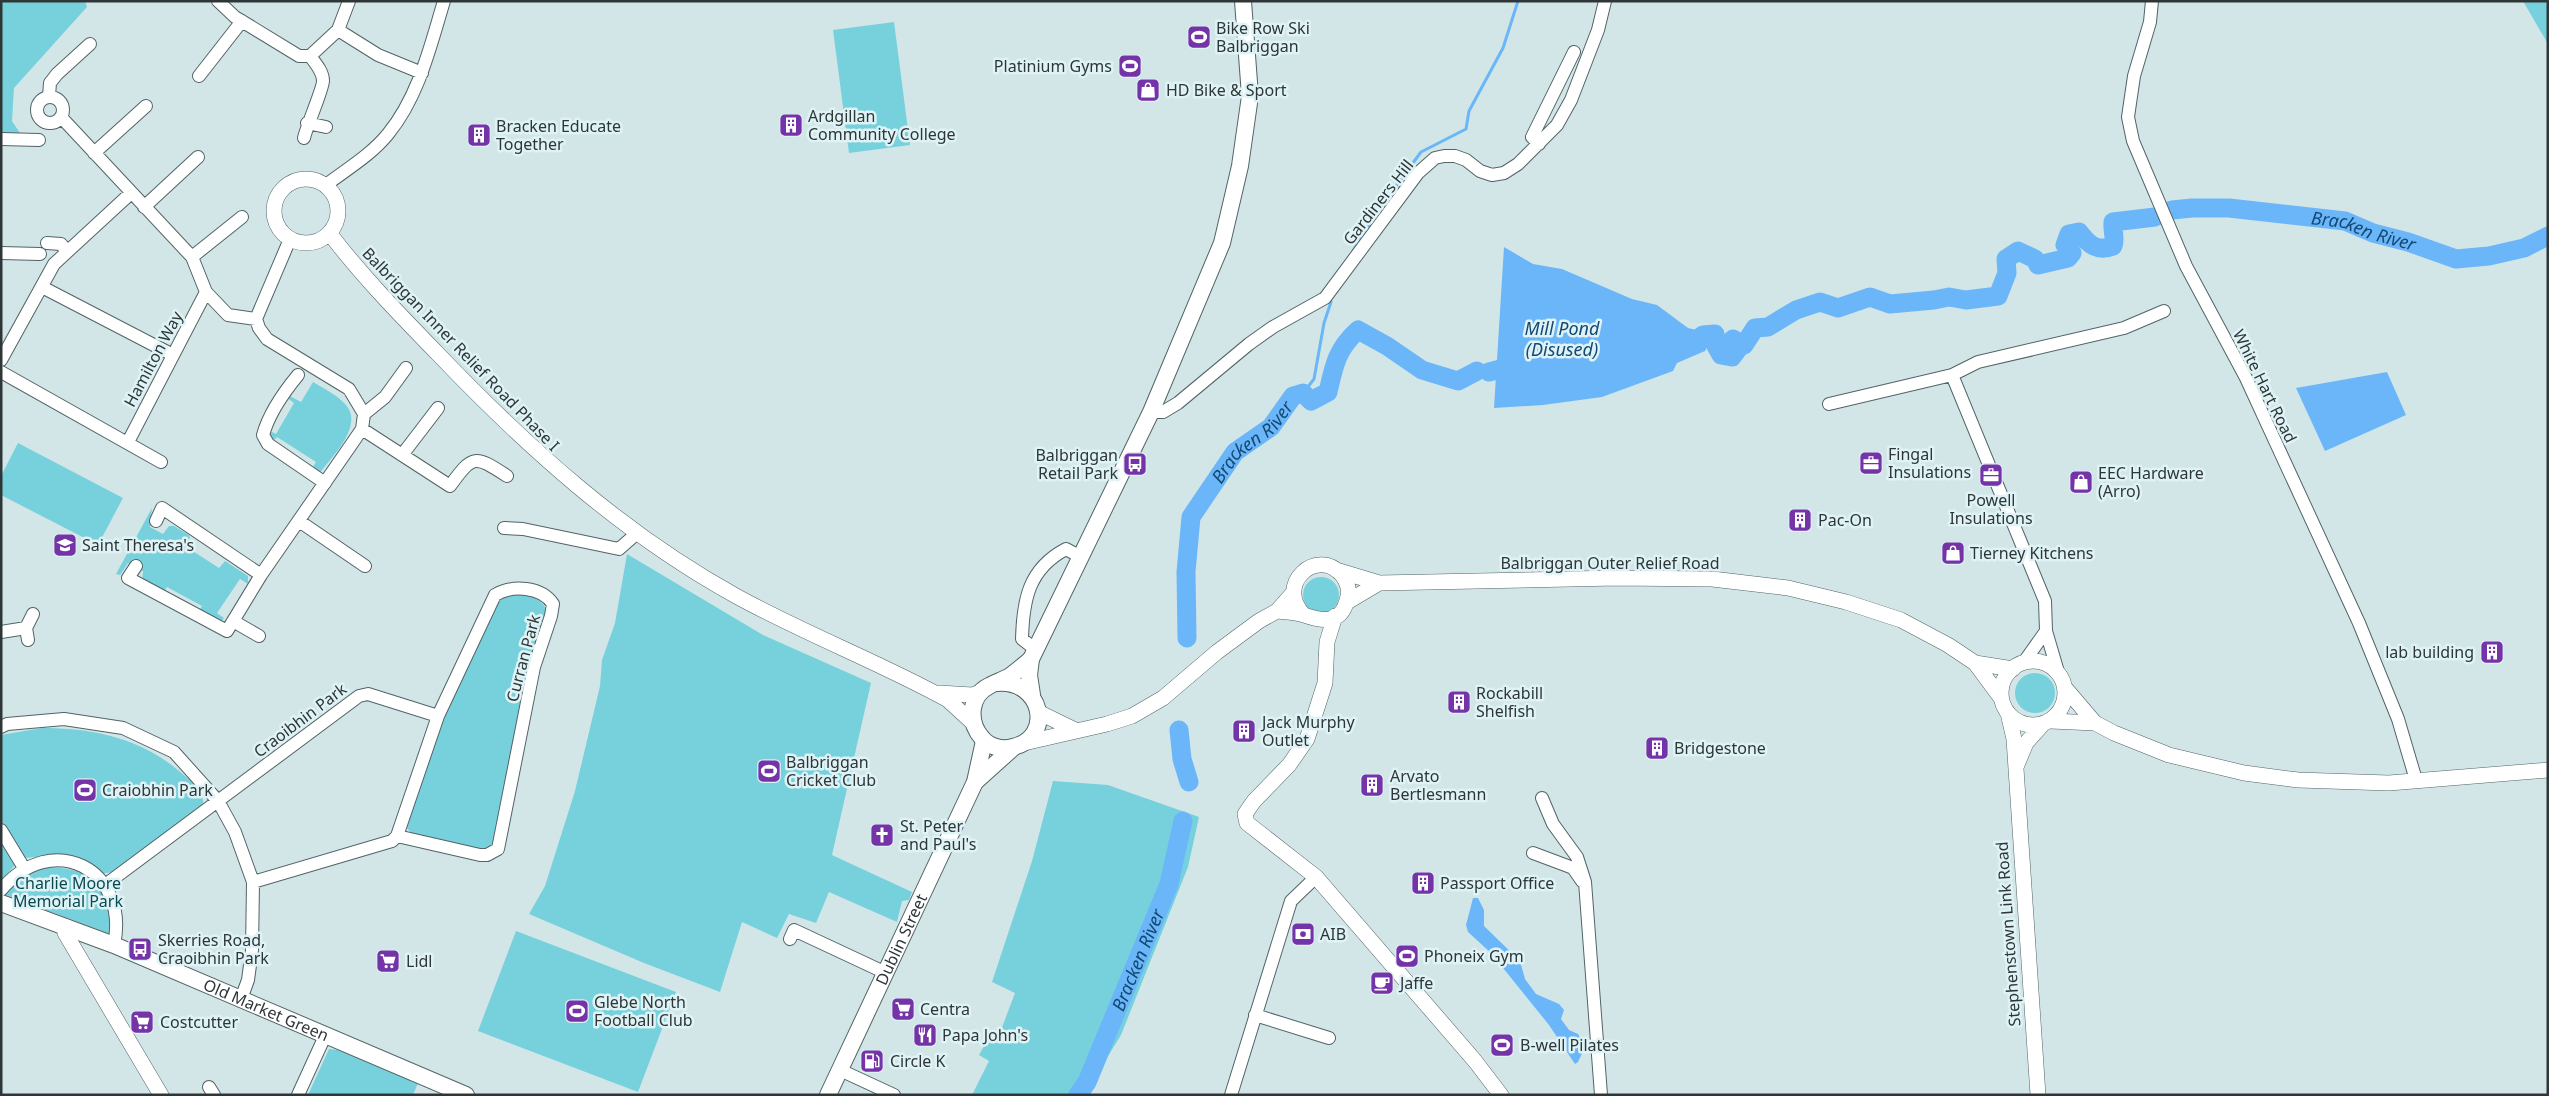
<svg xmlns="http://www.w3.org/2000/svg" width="2549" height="1096" font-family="'Noto Sans',sans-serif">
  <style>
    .green { fill: #77d1dd }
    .water { fill: #6bb6f9 }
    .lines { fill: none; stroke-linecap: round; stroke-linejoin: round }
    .stream { stroke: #6bb6f9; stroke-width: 3 }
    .river { stroke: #6bb6f9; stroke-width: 19 }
    .minor-casing { stroke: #526366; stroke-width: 14 }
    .tertiary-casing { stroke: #526366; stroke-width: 16 }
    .secondary-casing { stroke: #526366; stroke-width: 18 }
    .minor { stroke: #fff; stroke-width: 12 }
    .tertiary { stroke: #fff; stroke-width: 15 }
    .secondary { stroke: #fff; stroke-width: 16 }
    .labels { text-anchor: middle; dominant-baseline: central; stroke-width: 5; stroke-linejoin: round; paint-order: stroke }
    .poi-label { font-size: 16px; fill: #2e3637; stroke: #dff3f6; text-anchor: start }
    .street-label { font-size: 16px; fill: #2e3637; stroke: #dff3f6 }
    .park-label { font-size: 16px; fill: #094a51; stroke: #dff3f6 }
    .water-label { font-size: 18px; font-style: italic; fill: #134a75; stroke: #dff3f6 }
  </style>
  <rect width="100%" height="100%" fill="#d2e6e8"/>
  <path class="green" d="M1,1H85L87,7L14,88L12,121L24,139H1Z
    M2523,1H2548V44Z
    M894,22L910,145L849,153L833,30Z
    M313,382C323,388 335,394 343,402C367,423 333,455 320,473L311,470L316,462L277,437L272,443L268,430L276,434L294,403L287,398L290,396L301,402Z
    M18,443L123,498L98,545L1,495V476Z
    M152,508L150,527L163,534L169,526H174L189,535L190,538L185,546L219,568L225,561L248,576V584L240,579L217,613L224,618L221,622L198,613L202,606L167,587L163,594L142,583L143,571L128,563L120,575L116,574Z
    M627,554L763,635L871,683L832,855L912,892L909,900L902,901L897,922L829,892L816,923L789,914L777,938L742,922L720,992L644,963L529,914L545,886L575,791L600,686L602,660L615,623Z
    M1303 595a18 18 0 1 1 36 0a18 18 0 1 1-36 0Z
    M503,595C520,594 537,592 546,609L493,844L481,850L411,833L406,827L445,713L493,606Z
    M2015 693a20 20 0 1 1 40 0a20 20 0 1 1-40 0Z
    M42,728C96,728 144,739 185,776C197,786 204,789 203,806L112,872L102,874L79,859L61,854L25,858L1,820V735Z
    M1053,781L1108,785L1199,817L1188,867L1121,1035L1084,1095H972L989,1061L979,1055L989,1037L1001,1030L1015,993L992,982L1032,861Z
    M1,838L15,865L1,881Z
    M42,867C92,867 110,883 110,934L6,895L5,893L14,882Z
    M516,931L676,992L638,1092L478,1031Z
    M329,1049L338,1050L418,1083L413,1095H308Z"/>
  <path class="water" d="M1504,247L1533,264L1562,269L1632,299L1657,305L1688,328L1715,334L1705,351L1677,363L1673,371L1602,397L1543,405L1494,408Z
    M2387,372L2406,415L2325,451L2296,388Z
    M1473,898H1478L1484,910V926L1520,961L1525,979L1536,994L1559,1004L1564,1010L1561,1019L1569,1030L1578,1034L1585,1047L1578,1062L1575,1064L1549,1025L1491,953L1468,932L1466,925Z"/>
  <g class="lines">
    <path class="stream" d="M1353,251L1377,212L1421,152L1466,129L1469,111L1503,48L1518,1
      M1303,393L1314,379L1324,323L1331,302L1329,298"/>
    <g class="river">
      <path id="s1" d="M2172,210L2192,208H2229L2345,221L2373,233L2408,242L2456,259L2489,256L2524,248L2548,236"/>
      <path d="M1693,343L1703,335L1715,334L1716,346L1721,355L1732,357L1738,349L1733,339L1744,345L1755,328L1768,327L1796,310L1820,302L1838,308L1870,297L1890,304L1934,300L1949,297L1966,300L1998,296L2007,273L2006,259L2018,251L2035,259L2038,265L2068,258L2072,253L2065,245L2069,234L2079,232C2089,245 2097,252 2113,246C2116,239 2112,231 2113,222L2155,217"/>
      <path d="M1489,372L1520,364"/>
      <path id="s2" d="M1187,638L1186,572L1191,517L1235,452L1271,427L1293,396L1303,393L1311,401L1328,392C1334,365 1337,349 1358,330L1387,346L1422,370L1458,381L1477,371"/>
      <path d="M1179,730L1182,759L1189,782"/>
      <path id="s3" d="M1078,1095L1087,1082L1169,884L1183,821"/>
    </g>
    <g class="minor-casing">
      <path id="minor" d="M218,1L235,17L299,56H310L338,30L378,55L422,73
        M2152,1L2150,22L2134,76L2128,117L2133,141L2186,266L2246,378L2359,623L2398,719L2416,780
        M338,30L349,1
        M199,76L242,21
        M49,96L50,83L57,74L90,44
        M37 110a13 13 0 1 1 26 0a13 13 0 1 1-26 0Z
        M61,117L192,257L206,292L228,315L256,319
        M307,123L326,127
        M304,138C307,125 323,89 323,81C323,71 315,63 310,56
        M1,139L39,140
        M1539,144L1532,137L1574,52
        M94,153L146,106
        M326,185C347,169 371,155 388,134C419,96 430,47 444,1
        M144,207L198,157
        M47,243L61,244L67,251
        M1,253L40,254
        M192,257L242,217
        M42,287L173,355
        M1,360L54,264L131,193
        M1,372L161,462
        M298,375C284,392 269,413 263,435L268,444L325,483
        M1952,375L1978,362L2124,328L2164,311
        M1829,404L1952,375L2045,601L2046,631L2058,672
        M1151,412H1163L1178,403L1249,344L1273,327L1325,298L1418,173L1435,158L1444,156H1455L1466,160L1480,171L1492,175L1504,173L1518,164L1557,125L1571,100L1598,30L1605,1
        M364,414L385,397L406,368
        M362,429L450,486C473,454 475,455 507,476
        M128,442L206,292
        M402,455L438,408
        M156,521L162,508L261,575
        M299,521L365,566
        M504,528L523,529L619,549L636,534
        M136,566L128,578L227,631L261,575L362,429L364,414L349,389L267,339L259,328L256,319L290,239
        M233,621L259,636
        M1,632L26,628
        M28,640L26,628L33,614
        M1035,649L1022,639C1023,601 1028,569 1066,549L1079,556
        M2024,662L2046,631
        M1,727L7,724L64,719L123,728L174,752L218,801L235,832L253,882L252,950L248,980L241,999
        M1542,798L1553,824L1577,857L1585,882L1601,1095
        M1,830L24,868
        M1533,853L1573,868L1582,881
        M253,882L392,841L397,836L438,716L495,595C512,585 541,586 553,604L551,616L534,667L498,849L487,855H480L397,836
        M105,885L359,696L368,694L438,716
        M1,890C52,829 130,869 114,945
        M790,939L794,930L886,973
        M1255,1015L1329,1038
        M840,1070L894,1095
        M209,1087L214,1095
        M298,1095L325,1036
        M1231,1095L1291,901L1316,877"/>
    </g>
    <g class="tertiary-casing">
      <path id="tertiary" d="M274 211a32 32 0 1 1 64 0a32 32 0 1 1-64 0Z
        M330,234C363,277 400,315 438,354C527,447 622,533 736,596C805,634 879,662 948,700L972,722
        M1336,570L1379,583L1617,578L1712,579L1788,588L1846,602L1901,620L1948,645L1975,663L2001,698
        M1347,602L1379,583
        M1277,611C1285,612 1296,612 1304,615C1321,621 1341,625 1347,600C1350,592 1348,582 1342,575C1317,546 1274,585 1304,615
        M1335,616L1327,642L1325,683L1307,739L1289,765L1254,801L1245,814L1247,823L1316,877L1475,1061L1501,1095
        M2001 693a32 32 0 1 1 64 0a32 32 0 1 1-64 0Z
        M1975,663L2013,669
        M2066,689L2095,723L2114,733L2169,755L2244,773L2298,780L2389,783L2548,770
        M939,693L972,695L981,692
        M1038,712L1075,730
        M2008,713L2014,739L2038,1095
        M2051,721L2095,723
        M1024,743L1107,724L1132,716L1163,698L1217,652L1259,621L1277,611L1293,593
        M2016,767L2026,743L2043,724
        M67,927L65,933L161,1095"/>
    </g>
    <g class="secondary-casing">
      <g id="secondary">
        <path d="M997,683C1042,679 1055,737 1013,747C1002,750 989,747 982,738C968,722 969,696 989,686C996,682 1003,680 1010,676C1017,671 1024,665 1031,659"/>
        <path d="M1032,695L1029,675L1031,659L1151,412L1222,243L1240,166L1250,96L1243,1"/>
        <path d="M975,782L1014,747"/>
        <path id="s4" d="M1,903L114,945L466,1095"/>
        <path id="s5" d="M828,1095L975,782L984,741"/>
      </g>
    </g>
    <use href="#minor" class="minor"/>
    <use href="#tertiary" class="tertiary"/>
    <use href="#secondary" class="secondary"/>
  </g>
  <defs>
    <g id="stadium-square" transform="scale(1.25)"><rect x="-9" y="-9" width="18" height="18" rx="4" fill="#7533a8" stroke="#dff3f6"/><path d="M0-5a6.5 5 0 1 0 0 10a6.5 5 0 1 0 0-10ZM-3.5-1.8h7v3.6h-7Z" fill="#fff"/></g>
    <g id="shop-square" transform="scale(1.25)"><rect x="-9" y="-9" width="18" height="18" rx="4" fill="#7533a8" stroke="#dff3f6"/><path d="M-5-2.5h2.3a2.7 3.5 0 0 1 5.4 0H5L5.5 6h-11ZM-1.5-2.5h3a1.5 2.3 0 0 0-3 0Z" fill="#fff"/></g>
    <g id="building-square" transform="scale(1.25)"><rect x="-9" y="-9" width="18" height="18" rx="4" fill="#7533a8" stroke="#dff3f6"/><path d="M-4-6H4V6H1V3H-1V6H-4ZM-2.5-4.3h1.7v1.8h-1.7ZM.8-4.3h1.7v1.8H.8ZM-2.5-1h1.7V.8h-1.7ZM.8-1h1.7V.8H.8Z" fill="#fff"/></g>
    <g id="office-square" transform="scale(1.25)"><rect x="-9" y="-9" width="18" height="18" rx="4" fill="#7533a8" stroke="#dff3f6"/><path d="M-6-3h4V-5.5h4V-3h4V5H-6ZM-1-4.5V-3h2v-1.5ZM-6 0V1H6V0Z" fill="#fff"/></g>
    <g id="bus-square" transform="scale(1.25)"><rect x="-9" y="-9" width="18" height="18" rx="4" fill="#7533a8" stroke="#dff3f6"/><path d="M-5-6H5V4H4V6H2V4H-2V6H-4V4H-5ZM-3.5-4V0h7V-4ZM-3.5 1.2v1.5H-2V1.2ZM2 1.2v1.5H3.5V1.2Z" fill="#fff"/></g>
    <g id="school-square" transform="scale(1.25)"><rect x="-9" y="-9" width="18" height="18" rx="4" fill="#7533a8" stroke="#dff3f6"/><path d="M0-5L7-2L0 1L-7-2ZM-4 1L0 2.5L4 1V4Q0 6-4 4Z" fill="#fff"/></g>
    <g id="church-square" transform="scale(1.25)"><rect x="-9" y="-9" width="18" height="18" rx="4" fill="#7533a8" stroke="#dff3f6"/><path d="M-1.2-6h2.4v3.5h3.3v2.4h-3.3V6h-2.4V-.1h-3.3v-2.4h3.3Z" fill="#fff"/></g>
    <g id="bank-square" transform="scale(1.25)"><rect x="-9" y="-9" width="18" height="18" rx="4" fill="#7533a8" stroke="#dff3f6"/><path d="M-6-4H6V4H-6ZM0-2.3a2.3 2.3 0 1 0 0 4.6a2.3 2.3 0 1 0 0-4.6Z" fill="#fff"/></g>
    <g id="supermarket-square" transform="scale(1.25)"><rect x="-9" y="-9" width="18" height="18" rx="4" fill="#7533a8" stroke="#dff3f6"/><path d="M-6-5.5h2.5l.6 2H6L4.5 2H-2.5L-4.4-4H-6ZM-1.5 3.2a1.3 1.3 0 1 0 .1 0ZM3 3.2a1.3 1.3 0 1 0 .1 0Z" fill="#fff"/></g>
    <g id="cafe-square" transform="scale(1.25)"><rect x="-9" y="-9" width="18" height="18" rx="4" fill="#7533a8" stroke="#dff3f6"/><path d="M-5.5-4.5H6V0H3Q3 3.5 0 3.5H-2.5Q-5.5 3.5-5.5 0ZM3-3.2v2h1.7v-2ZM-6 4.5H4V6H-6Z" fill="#fff"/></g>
    <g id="restaurant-square" transform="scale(1.25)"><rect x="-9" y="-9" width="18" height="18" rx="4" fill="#7533a8" stroke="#dff3f6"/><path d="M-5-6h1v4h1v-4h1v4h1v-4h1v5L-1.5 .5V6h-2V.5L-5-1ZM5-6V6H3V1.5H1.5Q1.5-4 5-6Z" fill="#fff"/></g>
    <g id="fuel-square" transform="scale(1.25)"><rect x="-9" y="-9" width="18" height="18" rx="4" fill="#7533a8" stroke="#dff3f6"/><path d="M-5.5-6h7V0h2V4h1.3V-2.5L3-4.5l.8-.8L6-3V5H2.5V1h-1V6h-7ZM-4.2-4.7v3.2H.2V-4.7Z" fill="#fff"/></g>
  </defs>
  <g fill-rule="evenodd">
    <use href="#stadium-square" x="1199" y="37"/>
    <use href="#stadium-square" x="1130" y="66"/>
    <use href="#shop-square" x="1148" y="90"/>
    <use href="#building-square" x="791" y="125"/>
    <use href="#building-square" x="479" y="135"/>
    <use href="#office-square" x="1871" y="463"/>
    <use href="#bus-square" x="1135" y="464"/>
    <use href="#office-square" x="1991" y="475"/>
    <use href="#shop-square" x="2081" y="482"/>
    <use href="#building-square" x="1800" y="520"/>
    <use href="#school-square" x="65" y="545"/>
    <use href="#shop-square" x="1953" y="553"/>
    <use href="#building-square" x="2492" y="652"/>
    <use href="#building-square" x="1459" y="702"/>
    <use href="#building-square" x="1244" y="731"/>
    <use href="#building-square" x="1657" y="748"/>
    <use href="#stadium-square" x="769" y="771"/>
    <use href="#building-square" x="1372" y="785"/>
    <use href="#stadium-square" x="85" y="790"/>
    <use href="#church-square" x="882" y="835"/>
    <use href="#building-square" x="1423" y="883"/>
    <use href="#bank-square" x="1303" y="934"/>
    <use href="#bus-square" x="140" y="949"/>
    <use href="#stadium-square" x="1407" y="956"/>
    <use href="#supermarket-square" x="388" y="961"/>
    <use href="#cafe-square" x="1382" y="983"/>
    <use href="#supermarket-square" x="903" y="1009"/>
    <use href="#stadium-square" x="577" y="1011"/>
    <use href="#supermarket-square" x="142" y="1022"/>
    <use href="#restaurant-square" x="925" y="1035"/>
    <use href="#stadium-square" x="1502" y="1045"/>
    <use href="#fuel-square" x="872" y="1061"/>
  </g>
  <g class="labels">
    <g class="poi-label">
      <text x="1216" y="28">Bike Row Ski<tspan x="1216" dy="18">Balbriggan</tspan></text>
      <text x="1112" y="66" text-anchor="end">Platinium Gyms</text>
      <text x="1166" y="90">HD Bike &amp; Sport</text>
      <text x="808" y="116">Ardgillan<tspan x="808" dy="18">Community College</tspan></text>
      <text x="496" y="126">Bracken Educate<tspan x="496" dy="18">Together</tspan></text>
      <text x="1888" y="454">Fingal<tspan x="1888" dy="18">Insulations</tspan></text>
      <text x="1118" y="455" text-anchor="end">Balbriggan<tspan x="1118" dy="18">Retail Park</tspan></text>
      <text x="2098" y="473">EEC Hardware<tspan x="2098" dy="18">(Arro)</tspan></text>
      <text x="1991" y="500" text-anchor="middle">Powell<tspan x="1991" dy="18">Insulations</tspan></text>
      <text x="1818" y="520">Pac-On</text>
      <text x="82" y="545">Saint Theresa's</text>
      <text x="1970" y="553">Tierney Kitchens</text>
      <text x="2474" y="652" text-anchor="end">lab building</text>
      <text x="1476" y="693">Rockabill<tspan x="1476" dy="18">Shelfish</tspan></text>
      <text x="1262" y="722">Jack Murphy<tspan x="1262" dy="18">Outlet</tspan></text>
      <text x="1674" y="748">Bridgestone</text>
      <text x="786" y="762">Balbriggan<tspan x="786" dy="18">Cricket Club</tspan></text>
      <text x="1390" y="776">Arvato<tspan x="1390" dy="18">Bertlesmann</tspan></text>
      <text x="102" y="790">Craiobhin Park</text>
      <text x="900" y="826">St. Peter<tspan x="900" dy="18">and Paul's</tspan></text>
      <text x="1440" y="883">Passport Office</text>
      <text x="1320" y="934">AIB</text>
      <text x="158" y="940">Skerries Road,<tspan x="158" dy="18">Craoibhin Park</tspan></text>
      <text x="1424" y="956">Phoneix Gym</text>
      <text x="406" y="961">Lidl</text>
      <text x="1400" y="983">Jaffe</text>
      <text x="594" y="1002">Glebe North<tspan x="594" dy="18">Football Club</tspan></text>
      <text x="920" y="1009">Centra</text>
      <text x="160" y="1022">Costcutter</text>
      <text x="942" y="1035">Papa John's</text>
      <text x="1520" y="1045">B-well Pilates</text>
      <text x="890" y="1061">Circle K</text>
    </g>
    <g class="street-label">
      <text transform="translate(1378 202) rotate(-52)">Gardiners Hill</text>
      <text transform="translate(461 349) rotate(46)">Balbriggan Inner Relief Road Phase I</text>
      <text transform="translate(153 359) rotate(-62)">Hamilton Way</text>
      <text transform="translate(2265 386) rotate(64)">White Hart Road</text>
      <text x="1610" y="563">Balbriggan Outer Relief Road</text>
      <text transform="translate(523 658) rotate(-75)">Curran Park</text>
      <text transform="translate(300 720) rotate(-37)">Craoibhin Park</text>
      <text transform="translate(2008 934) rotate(-94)">Stephenstown Link Road</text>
      <text stroke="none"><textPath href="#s5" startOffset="172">Dublin Street</textPath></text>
      <text stroke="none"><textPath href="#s4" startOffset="286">Old Market Green</textPath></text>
    </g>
    <g class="park-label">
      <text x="68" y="883">Charlie Moore<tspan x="68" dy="18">Memorial Park</tspan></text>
    </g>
    <g class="water-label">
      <text stroke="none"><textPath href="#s1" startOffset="194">Bracken River</textPath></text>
      <text x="1562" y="328">Mill Pond<tspan x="1562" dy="21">(Disused)</tspan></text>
      <text stroke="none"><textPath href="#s2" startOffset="219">Bracken River</textPath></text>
      <text stroke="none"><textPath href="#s3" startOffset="148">Bracken River</textPath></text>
    </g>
  </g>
  <rect width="2549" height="1096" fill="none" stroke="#2e3637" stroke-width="5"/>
</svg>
